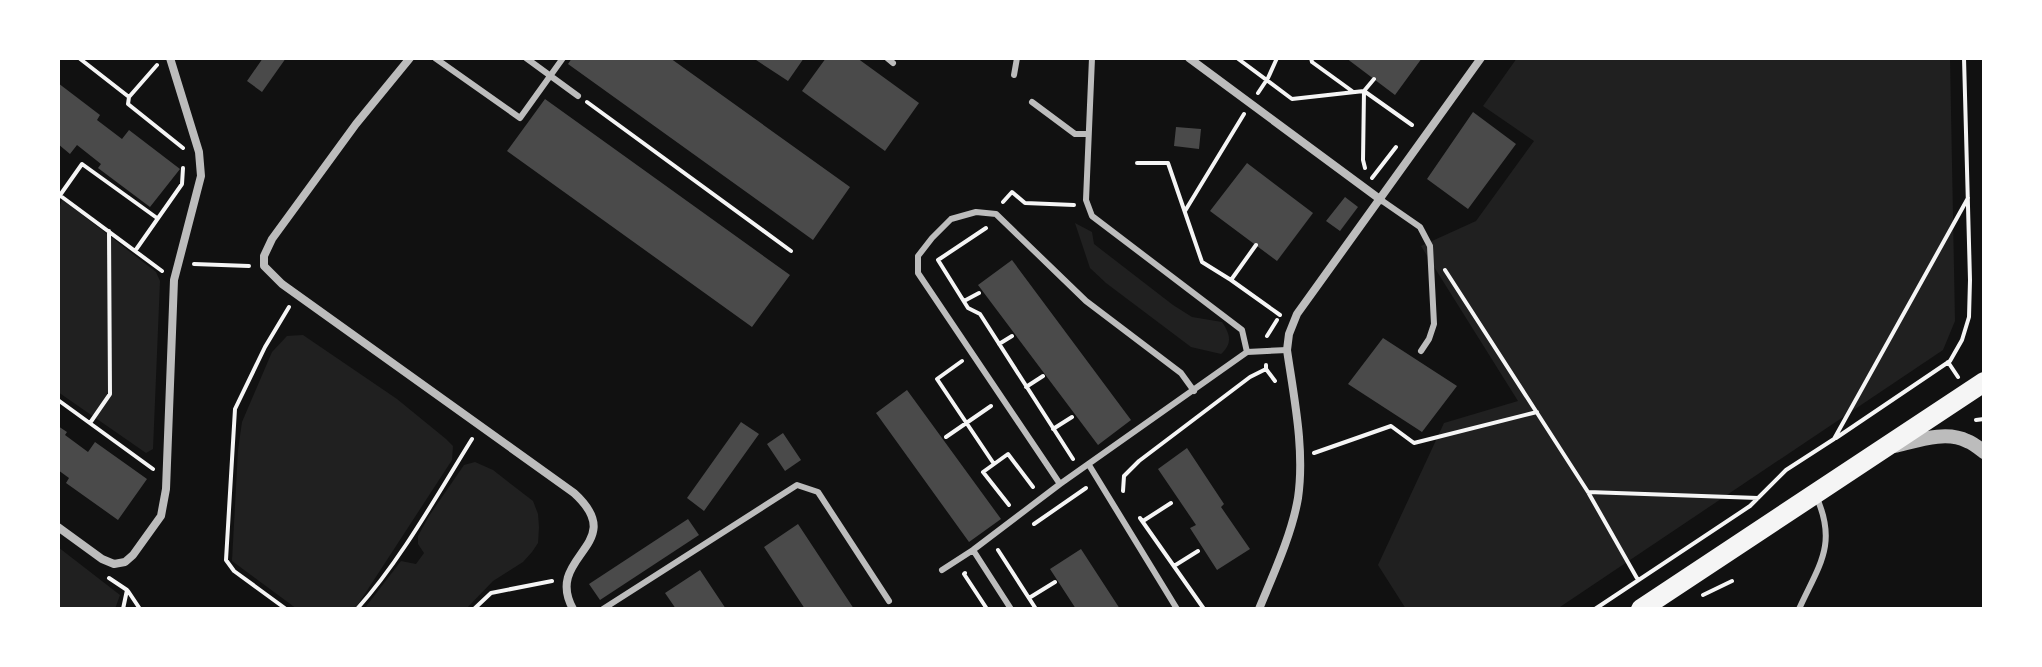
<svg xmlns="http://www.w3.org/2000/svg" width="2042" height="667" font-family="'Crimson Pro',serif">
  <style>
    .green { fill: #202020 }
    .building { fill: #4a4a4a }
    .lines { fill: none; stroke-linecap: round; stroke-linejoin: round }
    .path { stroke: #f5f5f5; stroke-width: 4 }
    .service { stroke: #bcbcbc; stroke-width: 6 }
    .minor { stroke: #bcbcbc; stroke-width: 8 }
    .tertiary { stroke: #bcbcbc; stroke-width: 14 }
    .primary { stroke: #f5f5f5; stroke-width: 20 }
  </style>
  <rect width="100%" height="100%" fill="#111"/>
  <path class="green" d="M1517,58H1950L1955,321L1943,350L1557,609H1406L1378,565L1444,423L1518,401L1421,246L1476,221L1534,141L1483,106Z
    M62,199L156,272L160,281L153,449L146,453L58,392V214Z
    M1075,223L1092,232L1094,244L1173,305L1192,317L1222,322C1230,334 1233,343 1221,354L1191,347L1106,283L1090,268Z
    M303,335L397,399L446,439L453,446L452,460L355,609H297L232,561L238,450L242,422L272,352L287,336Z
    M475,462L493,470L533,501L538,514L539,527L538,543L532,552L523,562L493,581L466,609H364L401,561L416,564L424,553L418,544V536L429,516L464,465Z
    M58,547L120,595L115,609H58Z"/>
  <path class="building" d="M263,58H286L262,92L247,81Z
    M572,58H670L850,187L813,240L568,64Z
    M753,58H804L788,81Z
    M826,58H857L919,103L885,151L802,91Z
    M1346,58H1422L1395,95Z
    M58,83L100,115L97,120L122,139L129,130L180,169L150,207L98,168L101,164L77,145L70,154L58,144Z
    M545,99L790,275L752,327L507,151Z
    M1473,112L1516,144L1468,209L1427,179Z
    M1176,127L1201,129L1199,149L1174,146Z
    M1247,163L1313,213L1277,261L1210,211Z
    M1345,197L1358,207L1340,231L1326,221Z
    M1012,260L1131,420L1098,445L978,285Z
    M1383,338L1457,386L1422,432L1348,384Z
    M907,390L1001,519L969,542L876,413Z
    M741,422L759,434L704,511L687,498Z
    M58,426L67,432L65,435L88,452L95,442L147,479L118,520L66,483L69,478L58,470Z
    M783,433L801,460L785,471L767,444Z
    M1187,448L1224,504L1221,507L1250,549L1217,570L1190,528L1196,525L1158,469Z
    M688,519L699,535L600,600L589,584Z
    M798,524L854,609H805L764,547Z
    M1081,549L1120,609H1076L1050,569Z
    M700,570L726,609H676L665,593Z"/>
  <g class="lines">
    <path class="path" d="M79,58L129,97L128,104L183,148
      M1237,58L1292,99L1364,91L1363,160L1365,168
      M1311,58L1312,62L1352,91
      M1374,79L1364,91L1412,125
      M1258,93L1268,78L1277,58
      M129,97L157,65
      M587,102L791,251
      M1137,163H1168L1202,262L1231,280
      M1372,178L1396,147
      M58,194L162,271
      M58,198L82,164L157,218
      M1003,202L1012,192L1025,203L1074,205
      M1185,211L1244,114
      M986,228L938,260L968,308L980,314L1073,459
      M1256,245L1231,280L1280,315
      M135,251L182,184L183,168
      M194,264L249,266
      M1445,270L1588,492L1638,580
      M964,301L979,293
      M1267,336L1277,320
      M999,344L1012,336
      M962,361L937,379L994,464
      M1948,362L1958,377
      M1266,365V369L1275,381
      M1026,387L1043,376
      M58,400L153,469
      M1976,420L1984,419
      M90,423L110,394L109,231
      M1053,429L1072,417
      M946,437L991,406
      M1836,438L1950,361L1962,340L1969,317L1970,280L1964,58
      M1314,453L1391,426L1414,443L1537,412
      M1123,491L1124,476L1139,461L1250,377L1266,369
      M1588,492L1758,498
      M1009,505L983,472L1008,454L1033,487
      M1140,518L1204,609
      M1143,521L1171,503
      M1034,524L1086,488
      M998,550L1036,609
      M1174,566L1198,551
      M965,573L964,574L987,609
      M109,578L127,590L123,609
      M128,591L140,609
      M1703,595L1732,581
      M1029,598L1055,582
      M286,609L234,571L226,560L235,409L265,347L289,307
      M357,609C401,560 437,495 472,439
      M474,609L491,593L552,581
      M1595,609L1750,506L1786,470L1834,439L1968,198"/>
    <path class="service" d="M435,58L520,118L563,58
      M526,58L578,96
      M887,58L893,63
      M1092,58L1086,200L1092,216L1242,330L1247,352
      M1014,75L1017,58
      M1032,102L1075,134H1088
      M1381,200L1420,227L1430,246L1434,324L1429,339L1421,351
      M1089,465L1177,609
      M1060,484L918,273V256L932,238L951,219L976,212L996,214L1086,301L1181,373L1194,391
      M973,550L1011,609
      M942,570L973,550L1060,484L1247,352L1287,350
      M603,609L797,485L818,492L889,601
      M1799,609C1819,565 1838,544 1816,496"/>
    <path class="minor" d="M410,58L356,124L272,239L264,256V266L282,284L574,493C631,545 543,555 573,609
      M1189,58L1381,200
      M58,527L102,559L114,564L125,562L133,555L161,516L166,489L174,280L201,176L199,152L170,58
      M1259,609C1273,575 1292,534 1298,498C1305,450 1294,398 1287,350L1289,334L1297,314L1481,58"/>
    <path class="tertiary" d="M1894,446C1916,441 1946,430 1967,441C1973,443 1979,448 1984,452"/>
    <path class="primary" d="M1641,609L1984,382"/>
  </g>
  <rect width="2042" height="667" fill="none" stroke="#ffffff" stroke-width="120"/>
</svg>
